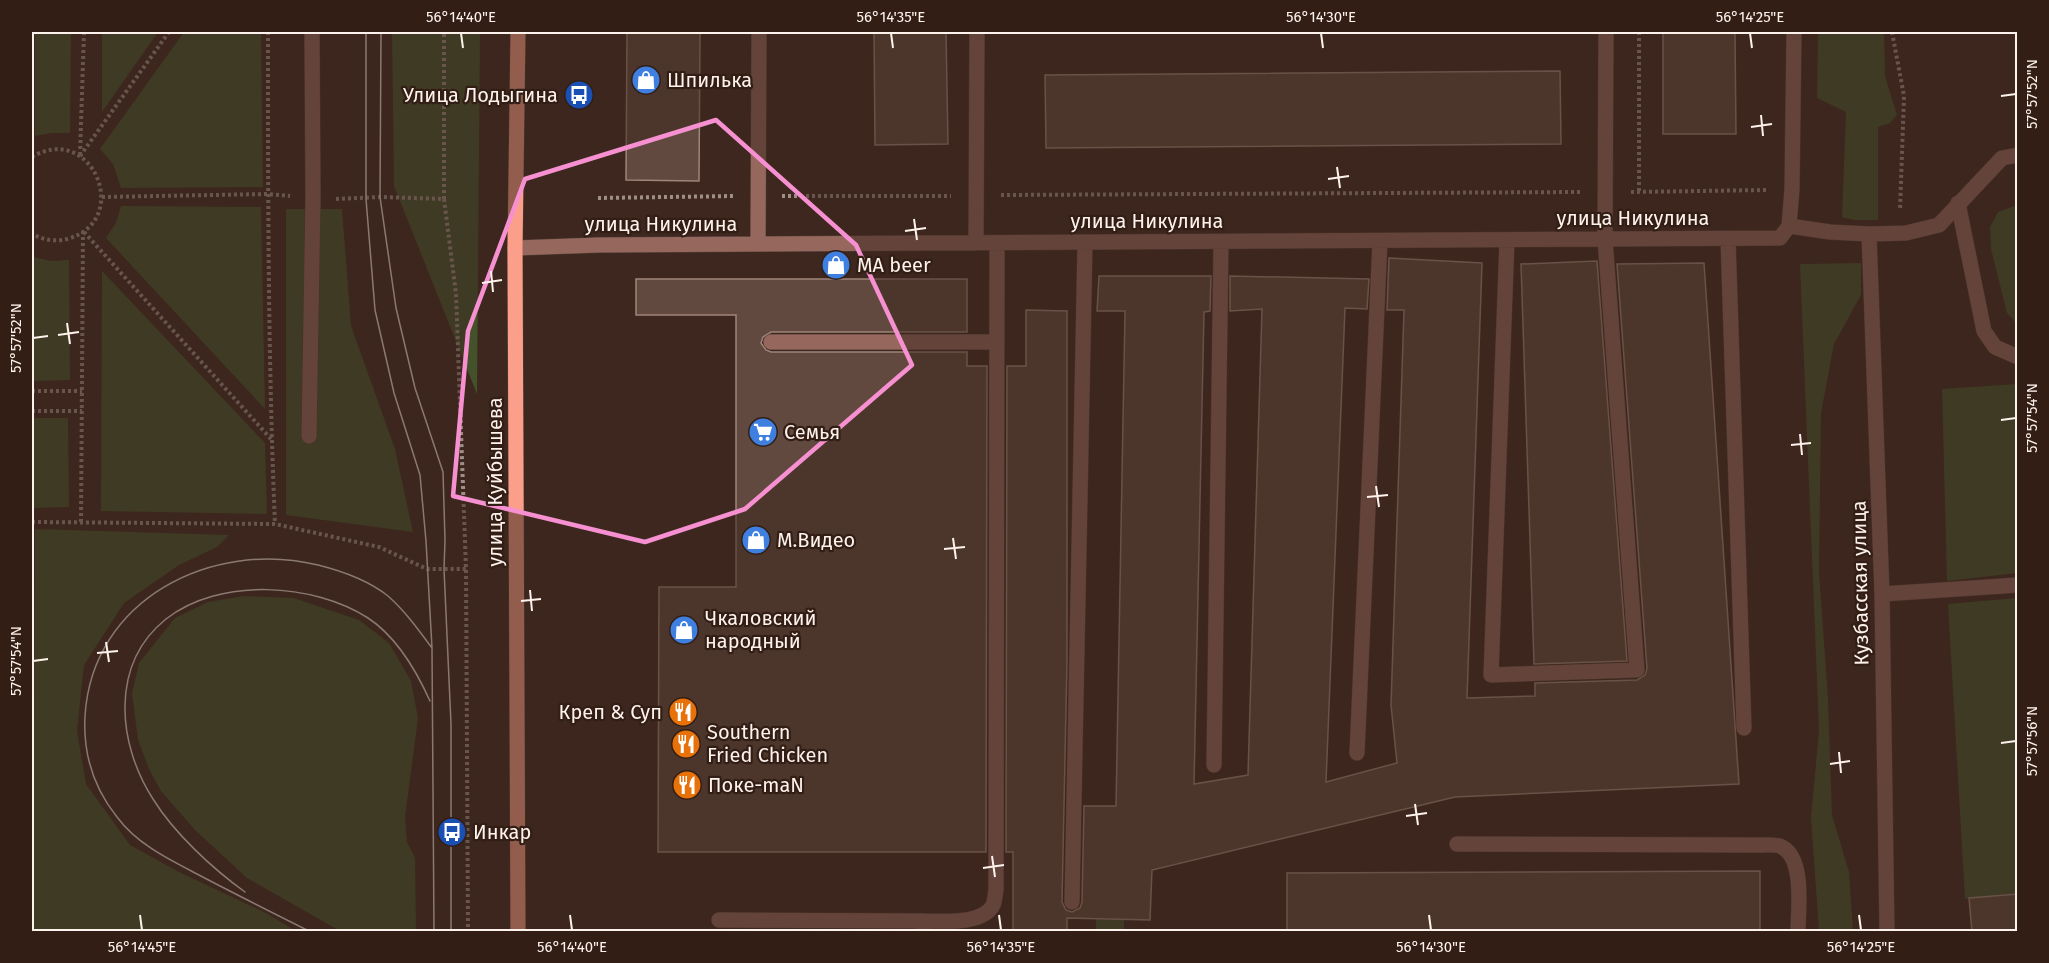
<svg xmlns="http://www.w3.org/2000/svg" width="2049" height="963" font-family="'Fira Sans',sans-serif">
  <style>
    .green { fill: #43522a }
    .building { fill: #61493f; stroke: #a0857a; stroke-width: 1.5 }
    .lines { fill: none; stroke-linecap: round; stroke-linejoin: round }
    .minor-casing { stroke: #58433b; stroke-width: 16 }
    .major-casing { stroke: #58433b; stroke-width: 16 }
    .path { stroke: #a08f88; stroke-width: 4; stroke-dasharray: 3 3; stroke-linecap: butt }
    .minor { stroke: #95675d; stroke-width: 15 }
    .major { stroke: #fc9f8a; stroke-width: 15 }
    .tram { stroke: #eaddd8; stroke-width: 1.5 }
    .marked { fill: none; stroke: #f690d0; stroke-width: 4.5; stroke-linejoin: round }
    .ticks { fill: none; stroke: #fef2ed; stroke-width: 2 }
    .labels { text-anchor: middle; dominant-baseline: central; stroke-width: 4.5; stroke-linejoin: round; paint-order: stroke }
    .poi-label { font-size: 20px; fill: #fef2ed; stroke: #321e15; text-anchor: start }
    .street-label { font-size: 20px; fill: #fef2ed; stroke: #321e15 }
    .neatline { fill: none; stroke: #fef2ed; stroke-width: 2 }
    .ticks-label { font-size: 15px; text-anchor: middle; fill: #fef2ed }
  </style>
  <rect width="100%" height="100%" fill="#3d271e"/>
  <path class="green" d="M35,32H71L70,133H52L35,136Z
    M102,32H158L102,112Z
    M184,32H261L263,187L121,188L113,164L100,149Z
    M392,32H480L477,394L394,186Z
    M1818,32H1884L1885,76L1897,115L1890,123L1878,127V220H1854L1842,217L1846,112L1817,98Z
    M2017,205V204V324L2007,313L1991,249L1990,227L1998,212Z
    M121,206L261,207L265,409L106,238L116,223Z
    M286,209H342L351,326L395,449L413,532L286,515Z
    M34,257L51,261L69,260L70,380L33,381Z
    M1861,263V295L1834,344L1821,413L1819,572L1828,699L1832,815L1849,872L1853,931H1819L1811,818L1819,730L1800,264Z
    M102,271L265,443L267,514L101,511Z
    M2017,384V573L1947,581L1942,389Z
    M32,418H68L69,507L32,508Z
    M35,529L229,535L217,547L179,565L124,603L84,665L77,731L86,784L130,845L179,872L266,913L296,931H33Z
    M244,596L294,598L359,620L389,643L411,681L418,718L405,817L407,842L415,858L416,931H340L247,878L195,830L161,791L149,769L138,740L132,693L139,663L175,618L208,602Z
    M2017,598V894L1965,899L1948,604Z
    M1096,919L1124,920V931H1096Z"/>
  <path class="building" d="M627,32H700L699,181L626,180Z
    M874,32H946L948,144L875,145Z
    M1663,32H1735L1736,134H1663Z
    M1560,71L1561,144L1046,148L1045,75Z
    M1389,258L1482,263L1467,698L1535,696V683L1637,680L1645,675L1647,669L1617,264L1704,263L1739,784L1455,797L1152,870L1150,920L1067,918V932H1013V852H1006L1007,366H1026V310L1067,311V662L1062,902L1066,910L1072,912L1080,908L1082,902L1084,806H1116L1125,311H1097L1099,276H1211L1210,311L1204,312L1194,784L1248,775L1262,309L1230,311V276L1369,279L1367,309L1345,308L1326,782L1397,763L1391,705L1404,310H1387Z
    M1597,261L1627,661L1534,664L1521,264Z
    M636,279H967V332H771L763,337L761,343L766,350L771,352H967V366H987L986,852H658L659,587H736V315H636Z
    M1760,871V932H1287V873Z
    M2018,894V932H1972L1969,898Z"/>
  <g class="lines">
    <g class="minor-casing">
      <path id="minor" d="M1958,203L1984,331L1995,347L2018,357
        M1789,226L1830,232L1869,234L1906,233L1939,225L2002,158L2018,155
        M1869,234L1882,594L1887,932
        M1728,239L1744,728
        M1507,240L1491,675L1637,670L1605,239L1606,32
        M976,243L977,32
        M758,244L759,32
        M515,248L599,245L1780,238L1789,226L1792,189L1794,32
        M771,342H997
        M309,436L313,199L312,32
        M1882,594L2018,585
        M1357,753L1380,241
        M1214,765L1221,242
        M1457,844L1759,845C1766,845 1777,844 1782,847C1805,859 1798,910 1798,932
        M1072,902L1085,243
        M719,920L924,921
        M924,932V921C942,921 983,925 993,905C995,901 995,894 996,890L997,243"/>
    </g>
    <g class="major-casing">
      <path id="major" d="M518,932L515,248L518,32"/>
    </g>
    <path class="path" d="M268,32C268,196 268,360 275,524
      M1002,32H1061
      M1639,32V192
      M1892,32L1904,96L1900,210
      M80,155L84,32
      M80,156L169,32
      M32,157C92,121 134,221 67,239C55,242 41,240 32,233
      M1631,192L1767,190
      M1001,195L1581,192
      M782,196H951
      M102,197L268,194L290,196
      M598,198L735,196
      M336,199L380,197L444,199L456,294L466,569L468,932
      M444,199V32
      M84,232L271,439
      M32,391H82
      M32,411H82
      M32,522L275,524L379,547L427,569H466
      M81,522L83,232"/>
    <use href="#minor" class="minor"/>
    <use href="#major" class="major"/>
    <path class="tram" d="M366,32V199L375,310L394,393L420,475L426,541L432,648L434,932
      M381,32L380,197L396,308L415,388L443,472L445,540L444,569L451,724V932
      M245,892C213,869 174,833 153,799C117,743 110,664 166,619C219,577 314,583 368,618C397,637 416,670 430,701
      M311,932C273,913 235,894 197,874C168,859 137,844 117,817C93,787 83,753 85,716C92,599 212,539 318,565C342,571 368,580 388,596C405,611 418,629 432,648"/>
  </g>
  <path d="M0 0H2049V963H0ZM716,120L856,245L912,365L745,509L645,542L453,496L468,331L525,179Z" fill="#3d271e" fill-opacity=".55" fill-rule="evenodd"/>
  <path class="marked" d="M716,120L856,245L912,365L745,509L645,542L453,496L468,331L525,179Z"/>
  <path class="ticks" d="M461,33L463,48M891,33L893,48M1321,33L1323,48M1750,33L1752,48M2001,96L2016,94M1761,115L1763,136M1751,127L1772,124M1337,167L1340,188M1328,179L1349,176M914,219L917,240M905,231L926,228M491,271L493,292M482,283L502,280M67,323L70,344M58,335L79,332M33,338L48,336M2001,420L2016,418M1800,434L1802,455M1791,445L1811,443M1376,486L1379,507M1367,497L1388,495M953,538L956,559M944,549L965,547M530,590L532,611M521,601L541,599M106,642L109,662M97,653L118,651M33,661L48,659M2001,743L2016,741M1839,752L1841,773M1830,764L1850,761M1415,804L1418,825M1406,816L1427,813M992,856L995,877M983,868L1004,865M140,915L142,930M570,915L572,930M999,915L1001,930M1429,915L1431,930M1859,915L1861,930"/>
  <defs>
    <g id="shop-disc" transform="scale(1.5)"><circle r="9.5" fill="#3f7fe0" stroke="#321e15"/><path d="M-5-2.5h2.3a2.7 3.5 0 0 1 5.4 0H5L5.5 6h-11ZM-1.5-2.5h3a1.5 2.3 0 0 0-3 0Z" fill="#fff"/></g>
    <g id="bus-disc" transform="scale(1.5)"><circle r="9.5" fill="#1a4fb4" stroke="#321e15"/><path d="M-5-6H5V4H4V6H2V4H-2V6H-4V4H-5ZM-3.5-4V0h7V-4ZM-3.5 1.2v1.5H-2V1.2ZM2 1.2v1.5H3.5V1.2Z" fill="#fff"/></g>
    <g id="supermarket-disc" transform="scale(1.5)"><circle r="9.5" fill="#3f7fe0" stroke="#321e15"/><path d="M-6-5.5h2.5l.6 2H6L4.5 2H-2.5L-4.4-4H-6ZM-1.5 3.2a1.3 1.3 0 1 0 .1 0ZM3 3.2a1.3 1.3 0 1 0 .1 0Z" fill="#fff"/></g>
    <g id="restaurant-disc" transform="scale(1.5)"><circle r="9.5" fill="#e8710a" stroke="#321e15"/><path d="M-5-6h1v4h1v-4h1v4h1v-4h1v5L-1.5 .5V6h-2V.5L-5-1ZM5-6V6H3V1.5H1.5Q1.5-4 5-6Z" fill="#fff"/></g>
  </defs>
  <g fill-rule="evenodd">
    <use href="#shop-disc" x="646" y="80"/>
    <use href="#bus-disc" x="579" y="95"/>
    <use href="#shop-disc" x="836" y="265"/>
    <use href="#supermarket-disc" x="763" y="432"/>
    <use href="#shop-disc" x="756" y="540"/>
    <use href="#shop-disc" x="684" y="630"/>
    <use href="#restaurant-disc" x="683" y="712"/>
    <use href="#restaurant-disc" x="686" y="744"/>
    <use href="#restaurant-disc" x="687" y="785"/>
    <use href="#bus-disc" x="452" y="832"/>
  </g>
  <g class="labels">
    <g class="poi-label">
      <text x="667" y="80">Шпилька</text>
      <text x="558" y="95" text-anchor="end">Улица Лодыгина</text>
      <text x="857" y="265">MA beer</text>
      <text x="784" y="432">Семья</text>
      <text x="777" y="540">М.Видео</text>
      <text x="705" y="618">Чкаловский<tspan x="705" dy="23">народный</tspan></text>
      <text x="662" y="712" text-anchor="end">Креп &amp; Суп</text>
      <text x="707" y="732">Southern<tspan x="707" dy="23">Fried Chicken</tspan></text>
      <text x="708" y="785">Поке-maN</text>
      <text x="473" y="832">Инкар</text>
    </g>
    <g class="street-label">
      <text x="1633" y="218">улица Никулина</text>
      <text x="1147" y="221">улица Никулина</text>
      <text x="661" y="224">улица Никулина</text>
      <text transform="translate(495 482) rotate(-90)">улица Куйбышева</text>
      <text transform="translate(1860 583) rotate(-91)">Кузбасская улица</text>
    </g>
  </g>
  <rect width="2049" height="963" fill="none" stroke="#321e15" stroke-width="66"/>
  <rect x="33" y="33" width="1983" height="897" class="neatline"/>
  <g class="ticks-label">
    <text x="461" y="22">56°14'40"E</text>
    <text x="891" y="22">56°14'35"E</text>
    <text x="1321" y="22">56°14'30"E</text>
    <text x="1750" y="22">56°14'25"E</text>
    <text transform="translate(2032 94) rotate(-90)" y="5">57°57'52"N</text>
    <text transform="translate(16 338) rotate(-90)" y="5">57°57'52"N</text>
    <text transform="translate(2032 418) rotate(-90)" y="5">57°57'54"N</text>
    <text transform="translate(16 661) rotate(-90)" y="5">57°57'54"N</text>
    <text transform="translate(2032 741) rotate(-90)" y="5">57°57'56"N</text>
    <text x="142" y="952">56°14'45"E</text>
    <text x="572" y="952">56°14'40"E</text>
    <text x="1001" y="952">56°14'35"E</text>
    <text x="1431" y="952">56°14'30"E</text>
    <text x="1861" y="952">56°14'25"E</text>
  </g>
</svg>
